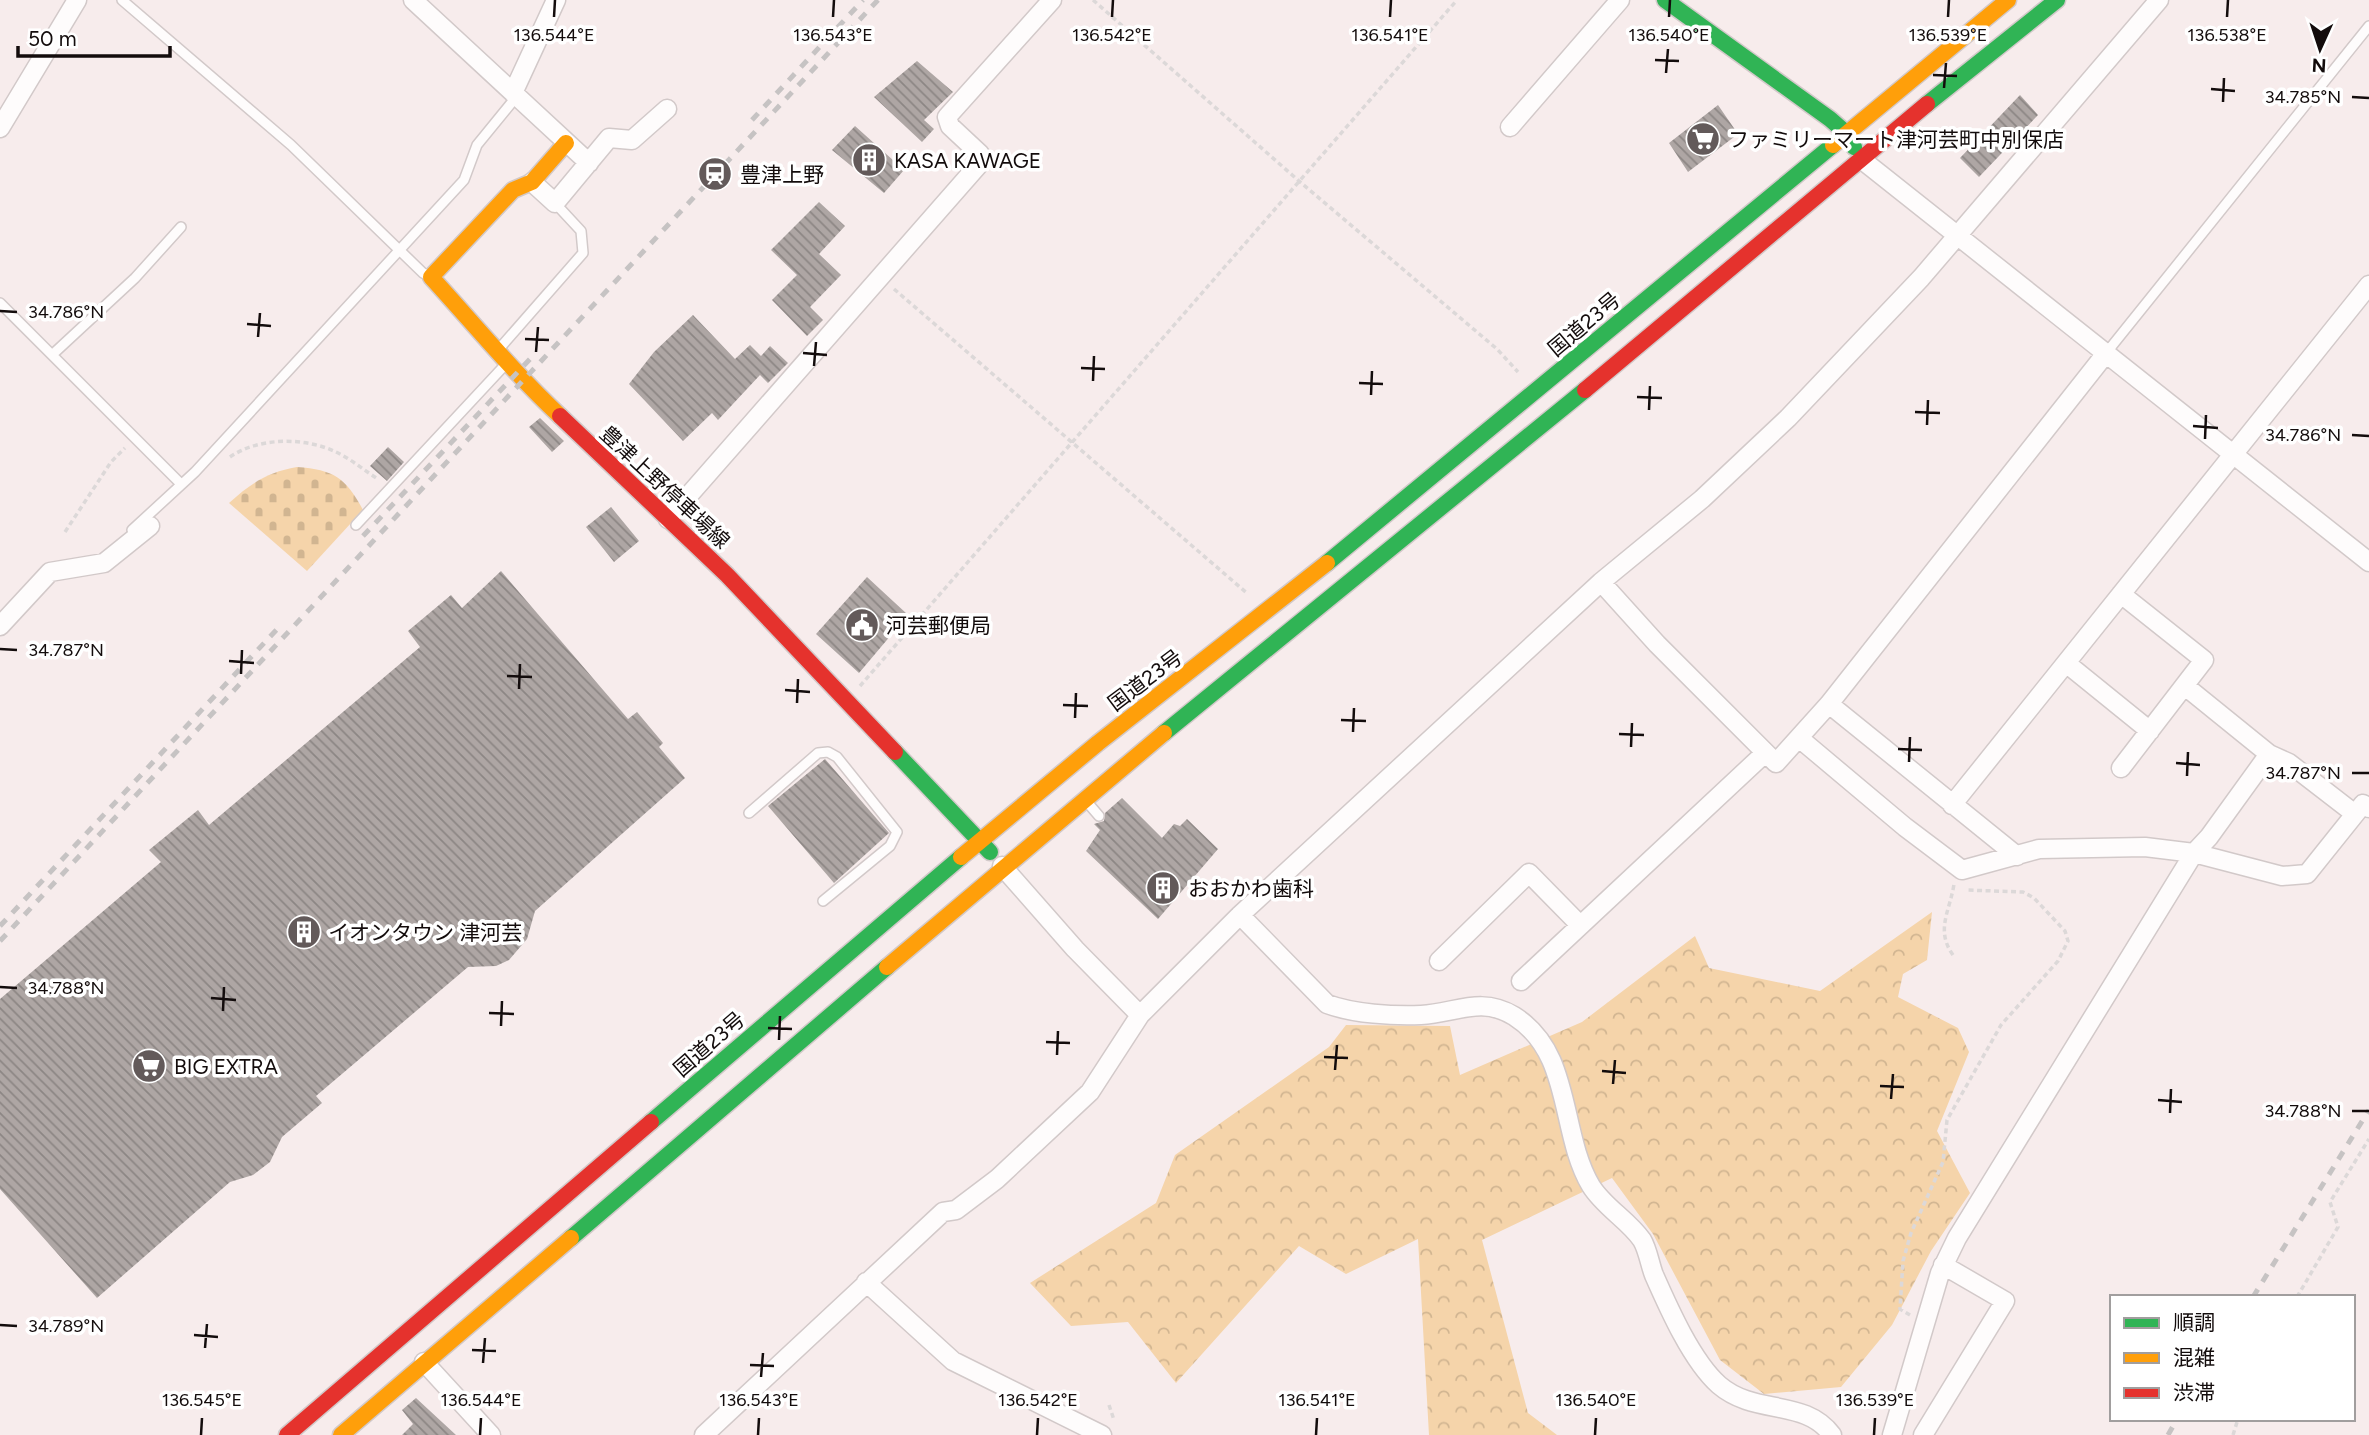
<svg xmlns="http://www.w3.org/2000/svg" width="2369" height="1435" font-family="Figtree,'Noto Sans JP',sans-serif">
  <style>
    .forest { fill: url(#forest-crowns) }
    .cemetery { fill: url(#cemetery-stones) }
    .building { fill: url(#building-back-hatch) }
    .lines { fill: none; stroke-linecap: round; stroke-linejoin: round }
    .lane-casing { stroke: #d2c9c9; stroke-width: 12 }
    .street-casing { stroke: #d2c9c9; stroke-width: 21 }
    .fast-casing { stroke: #d2c9c9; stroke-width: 19 }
    .slow-casing { stroke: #d2c9c9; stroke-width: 19 }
    .jam-casing { stroke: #d2c9c9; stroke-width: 19 }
    .path { stroke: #dcd8d8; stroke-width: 3.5; stroke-dasharray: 5 3.5; stroke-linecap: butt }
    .lane { stroke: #fefcfc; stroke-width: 9 }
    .street { stroke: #fefcfc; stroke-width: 18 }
    .fast { stroke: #30b455; stroke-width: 16 }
    .slow { stroke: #ff9f0a; stroke-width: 16 }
    .jam { stroke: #e5322d; stroke-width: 16 }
    .rail { stroke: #c6c3c3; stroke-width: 5; stroke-dasharray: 9 9; stroke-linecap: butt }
    .ticks { fill: none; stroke: #130c0c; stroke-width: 2.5 }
    .labels { text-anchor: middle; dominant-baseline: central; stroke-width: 7; stroke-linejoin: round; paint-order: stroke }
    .poi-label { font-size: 21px; fill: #130c0c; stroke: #fff; text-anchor: start }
    .street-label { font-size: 21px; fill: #130c0c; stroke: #fff }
    .ticks-label { font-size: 18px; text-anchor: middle; fill: #130c0c; stroke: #fff; stroke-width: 7; stroke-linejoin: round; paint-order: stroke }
  </style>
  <defs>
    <pattern id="forest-crowns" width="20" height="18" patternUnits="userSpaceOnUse" patternTransform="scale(1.75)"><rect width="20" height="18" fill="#f5d4aa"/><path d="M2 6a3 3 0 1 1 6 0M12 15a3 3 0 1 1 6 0" fill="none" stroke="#d1b591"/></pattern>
    <pattern id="cemetery-stones" width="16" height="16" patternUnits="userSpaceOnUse" patternTransform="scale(1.75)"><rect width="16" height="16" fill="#f5d4aa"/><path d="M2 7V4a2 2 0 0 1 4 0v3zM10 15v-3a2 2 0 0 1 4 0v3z" fill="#d1b591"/></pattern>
    <pattern id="building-back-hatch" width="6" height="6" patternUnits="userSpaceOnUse" patternTransform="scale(1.75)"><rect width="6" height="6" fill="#aea6a4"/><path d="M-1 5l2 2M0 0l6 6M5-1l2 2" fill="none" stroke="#8c8684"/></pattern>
  </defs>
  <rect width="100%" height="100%" fill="#f7ecec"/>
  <path class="forest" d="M1932,912L1927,960L1903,974L1898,997L1958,1028L1969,1052L1937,1131L1970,1193L1931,1251L1892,1325L1841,1387L1764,1394L1720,1360L1653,1234L1612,1178L1482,1240L1528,1413L1557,1435H1429L1418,1239L1346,1274L1299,1246L1176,1383L1128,1322L1071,1326L1030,1283L1156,1203L1175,1155L1329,1047L1346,1025L1450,1026L1460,1075L1582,1022L1695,936L1709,968L1820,991Z"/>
  <path class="cemetery" d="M297,467C334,470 345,477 363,510L307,571L229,503C251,483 268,472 297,467Z"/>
  <path class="building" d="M917,61L953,92L924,120L934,129L922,142L874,97Z
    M2020,95L2038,115L1979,177L1960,158Z
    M1718,105L1738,134L1688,172L1669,143Z
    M855,126L904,170L884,193L832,150Z
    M819,202L845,226L819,254L841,275L810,307L823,320L807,336L772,300L797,275L771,250Z
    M693,315L735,359L750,345L761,356L770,346L788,363L768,383L760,375L718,420L712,413L683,441L629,384L654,352Z
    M540,418L564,441L552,452L529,427Z
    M388,447L404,462L387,481L370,466Z
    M611,507L639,541L614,562L586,527Z
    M501,571L628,719L637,712L663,743L659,747L685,778L535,911L527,939L509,960L496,966L468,967L316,1096L322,1103L282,1137L270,1162L253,1175L230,1182L97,1298L0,1189V999L161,862L149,850L198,810L209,825L420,647L408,631L451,595L462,608Z
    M867,577L908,615L859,673L816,634Z
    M825,759L889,833L834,883L768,806Z
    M1122,798L1162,838L1174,824L1180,826L1187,819L1218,849L1158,919L1086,851L1100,830L1094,824L1104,821L1105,813Z
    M416,1398L456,1435H402L413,1424L402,1410Z"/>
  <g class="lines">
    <g class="lane-casing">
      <path id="lane" d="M122,0L291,145L423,273L430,276
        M0,303L181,484
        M499,349L583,253L581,231L555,203
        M2107,352L2369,26
        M53,354L135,278L181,227
        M356,525L505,365
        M132,530L195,472L464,180L477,145L517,96
        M1087,802L1099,816
        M749,813L818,753L828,752L837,757L897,832L890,846L823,901"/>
    </g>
    <g class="street-casing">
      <path id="street" d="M413,0L589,163
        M513,93L556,0
        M1510,127L1620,0
        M0,128L77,0
        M1861,159L2369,562
        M532,182L555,203L609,138L632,140L667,109
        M668,519L981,162L980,154L950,126L947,117L1052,0
        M1601,582L1657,644L1776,763L1829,704L2107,352
        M2121,594L2204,660L2121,768
        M0,626L50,572L104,563L150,526
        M2066,663L2150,731
        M2185,686L2269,754
        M1829,704L2017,856
        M1799,738L1905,827L1962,870L2039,849L2145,847L2194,853L2282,876L2307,874L2363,804L2369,808
        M1952,805L2369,285
        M1002,866L1075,949L1140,1015
        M1240,915L1327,1004C1354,1014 1393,1016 1421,1015C1456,1013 1481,996 1514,1016C1573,1053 1559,1132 1591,1186C1604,1207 1628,1220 1642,1240C1648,1250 1650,1265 1654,1275C1669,1309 1692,1361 1719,1385C1755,1416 1805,1398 1832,1435
        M1439,961L1529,873L1580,925
        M1521,981L1765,753
        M866,1282L953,1361L1102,1435
        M424,1362L491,1435
        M704,1435L943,1212L956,1210L997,1179L1090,1092L1140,1015L1240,915L1601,582L1702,499L1788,418L1921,278L2159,0
        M1892,1435L1940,1273L1957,1238L2194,853L2209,837L2269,754L2289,763L2355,814
        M1923,1435L2005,1301L1943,1265"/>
    </g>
    <g class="fast-casing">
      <path id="fast" d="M1665,0L1830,119L1846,133L1854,147
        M1927,104L2057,0
        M1327,563L1833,145
        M1164,733L1585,390
        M895,752L990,852
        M651,1122L961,857
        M571,1238L887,967"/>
    </g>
    <g class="slow-casing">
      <path id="slow" d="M1833,145L2008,0
        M560,416C514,373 474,324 431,277L513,190L532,182L566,143
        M961,857L1098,743L1327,563
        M887,967L1164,733
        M341,1435L571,1238"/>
    </g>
    <g class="jam-casing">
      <path id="jam" d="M1585,390L1927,104
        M560,416L727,575L895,752
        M287,1435L651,1122"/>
    </g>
    <path class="path" d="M1093,0L1299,181L1497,349L1518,372
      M894,289L1248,594
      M230,457C259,437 305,437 336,452C351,459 365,471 378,479
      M65,532L111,462L125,448
      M860,686L1457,0
      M1953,955C1935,930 1950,911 1954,884
      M2297,1297L2338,1227L2330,1202L2369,1139
      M1910,1315L1900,1309L1903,1261L1911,1233L1943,1162L1947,1120L2001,1025L2058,961L2068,941L2065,931L2034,898L2023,892L1966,890
      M1109,1405L1114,1420
      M2233,1435L2238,1419"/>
    <use href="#lane" class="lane"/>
    <use href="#street" class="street"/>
    <use href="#fast" class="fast"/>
    <use href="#slow" class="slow"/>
    <use href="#jam" class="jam"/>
    <path class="rail" d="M752,120L863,0
      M363,536L531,358
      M0,926L280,626
      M0,941L878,0
      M2253,1297L2369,1110
      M2168,1435L2177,1419"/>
  </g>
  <path class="ticks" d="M554,17L555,0M833,17L834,0M1112,17L1113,0M1390,17L1391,0M1669,17L1670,0M1948,17L1949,0M2227,17L2228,0M1655,60L1679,61M1666,73L1668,49M1933,75L1957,76M1944,88L1946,63M2211,89L2235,91M2352,97L2369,98M2223,102L2224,78M0,311L17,312M247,324L271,326M258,337L260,313M525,339L549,340M536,352L538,327M803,353L827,355M814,366L816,342M1081,368L1105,369M1093,381L1094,356M1359,383L1383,384M1371,395L1372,371M1637,397L1662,398M1649,410L1650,386M1915,412L1940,413M1927,425L1928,400M2193,426L2218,428M2352,435L2369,436M2205,439L2206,415M0,649L17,650M229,661L254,663M241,674L242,650M507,676L532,677M519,689L520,664M785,690L810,692M797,703L798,679M1063,705L1088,706M1075,718L1076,693M1341,720L1366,721M1353,732L1354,708M1619,734L1644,735M1631,747L1632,723M1898,749L1922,750M1909,762L1910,737M2176,763L2200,765M2352,773H2369M2187,776L2188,752M0,987L17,988M211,998L236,1000M223,1011L224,987M489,1013L514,1014M501,1026L502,1001M768,1028L792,1029M779,1040L780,1016M1046,1042L1070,1043M1057,1055L1058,1031M1324,1057L1348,1058M1335,1070L1337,1045M1602,1071L1626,1073M1613,1084L1615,1060M1880,1086L1904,1087M1891,1099L1893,1074M2158,1100L2182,1102M2352,1111H2369M2170,1113L2171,1089M0,1325L17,1326M194,1335L218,1337M205,1348L207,1324M472,1350L496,1351M483,1363L485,1338M750,1365L774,1366M761,1377L763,1353M201,1435L202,1418M480,1435L481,1418M758,1435L759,1418M1037,1435L1038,1418M1316,1435L1317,1418M1595,1435L1596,1418M1874,1435L1875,1418"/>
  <defs>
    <g id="supermarket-disc" transform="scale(1.75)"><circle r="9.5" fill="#635a5a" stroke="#fff"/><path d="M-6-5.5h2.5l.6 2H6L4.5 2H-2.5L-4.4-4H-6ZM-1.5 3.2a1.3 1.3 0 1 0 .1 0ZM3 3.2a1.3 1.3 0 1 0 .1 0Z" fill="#fff"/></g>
    <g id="building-disc" transform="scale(1.75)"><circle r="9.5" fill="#635a5a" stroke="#fff"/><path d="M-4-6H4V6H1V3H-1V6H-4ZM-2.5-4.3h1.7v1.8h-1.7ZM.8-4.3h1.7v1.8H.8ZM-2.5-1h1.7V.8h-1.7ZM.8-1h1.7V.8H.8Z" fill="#fff"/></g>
    <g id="station-disc" transform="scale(1.75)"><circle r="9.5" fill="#635a5a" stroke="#fff"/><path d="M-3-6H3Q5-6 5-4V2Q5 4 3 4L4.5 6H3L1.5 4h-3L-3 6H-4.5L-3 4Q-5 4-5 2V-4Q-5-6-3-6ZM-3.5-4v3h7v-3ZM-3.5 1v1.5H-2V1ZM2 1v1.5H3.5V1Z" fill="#fff"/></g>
    <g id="civic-disc" transform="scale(1.75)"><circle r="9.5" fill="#635a5a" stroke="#fff"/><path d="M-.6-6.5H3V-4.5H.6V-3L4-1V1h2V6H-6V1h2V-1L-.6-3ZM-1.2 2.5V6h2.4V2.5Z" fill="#fff"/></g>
  </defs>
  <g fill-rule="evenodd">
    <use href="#supermarket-disc" x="1703" y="139"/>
    <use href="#building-disc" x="869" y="160"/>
    <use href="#station-disc" x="715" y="174"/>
    <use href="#civic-disc" x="862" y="625"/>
    <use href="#building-disc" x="1163" y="888"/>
    <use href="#building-disc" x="304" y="932"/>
    <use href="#supermarket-disc" x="149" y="1066"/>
  </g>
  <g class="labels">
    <g class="poi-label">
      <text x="1728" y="139">ファミリーマート津河芸町中別保店</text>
      <text x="894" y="160">KASA KAWAGE</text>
      <text x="740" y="174">豊津上野</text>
      <text x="886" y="625">河芸郵便局</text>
      <text x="1188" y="888">おおかわ歯科</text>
      <text x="328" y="932">イオンタウン 津河芸</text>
      <text x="174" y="1066">BIG EXTRA</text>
    </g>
    <g class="street-label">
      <text transform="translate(1584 324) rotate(-40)">国道23号</text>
      <text transform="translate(665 487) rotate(43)">豊津上野停車場線</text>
      <text transform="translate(1145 680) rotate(-37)">国道23号</text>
      <text transform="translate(709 1044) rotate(-41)">国道23号</text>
    </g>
  </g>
  <g class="ticks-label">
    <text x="554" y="41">136.544°E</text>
    <text x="833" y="41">136.543°E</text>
    <text x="1112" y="41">136.542°E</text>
    <text x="1390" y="41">136.541°E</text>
    <text x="1669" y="41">136.540°E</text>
    <text x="1948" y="41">136.539°E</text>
    <text x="2227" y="41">136.538°E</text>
    <text x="2303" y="103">34.785°N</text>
    <text x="66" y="318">34.786°N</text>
    <text x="2303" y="441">34.786°N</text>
    <text x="66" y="656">34.787°N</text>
    <text x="2303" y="779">34.787°N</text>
    <text x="66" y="994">34.788°N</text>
    <text x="2303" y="1117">34.788°N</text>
    <text x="66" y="1332">34.789°N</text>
    <text x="202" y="1406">136.545°E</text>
    <text x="481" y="1406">136.544°E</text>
    <text x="759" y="1406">136.543°E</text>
    <text x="1038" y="1406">136.542°E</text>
    <text x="1317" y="1406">136.541°E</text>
    <text x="1596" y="1406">136.540°E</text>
    <text x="1875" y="1406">136.539°E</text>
  </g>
  <rect x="2110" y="1295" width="245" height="126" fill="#ffffff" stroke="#a19e9e" stroke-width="2"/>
  <rect x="2124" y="1318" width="35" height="10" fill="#30b455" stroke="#a19e9e" stroke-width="2"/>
  <text x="2173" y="1330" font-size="21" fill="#130c0c">順調</text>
  <rect x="2124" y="1353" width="35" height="10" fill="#ff9f0a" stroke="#a19e9e" stroke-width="2"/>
  <text x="2173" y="1365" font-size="21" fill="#130c0c">混雑</text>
  <rect x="2124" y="1388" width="35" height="10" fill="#e5322d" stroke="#a19e9e" stroke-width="2"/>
  <text x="2173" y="1400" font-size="21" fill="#130c0c">渋滞</text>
  <g transform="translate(2320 49) rotate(183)" stroke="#ffffff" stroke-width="5" paint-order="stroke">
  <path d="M0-5L12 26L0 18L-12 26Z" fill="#130c0c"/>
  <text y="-10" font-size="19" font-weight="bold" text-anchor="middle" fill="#130c0c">N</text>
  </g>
  <path d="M18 46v10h152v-10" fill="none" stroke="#130c0c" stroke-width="3.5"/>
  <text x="28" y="46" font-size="21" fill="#130c0c" stroke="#ffffff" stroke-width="5" paint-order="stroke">50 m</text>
</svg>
